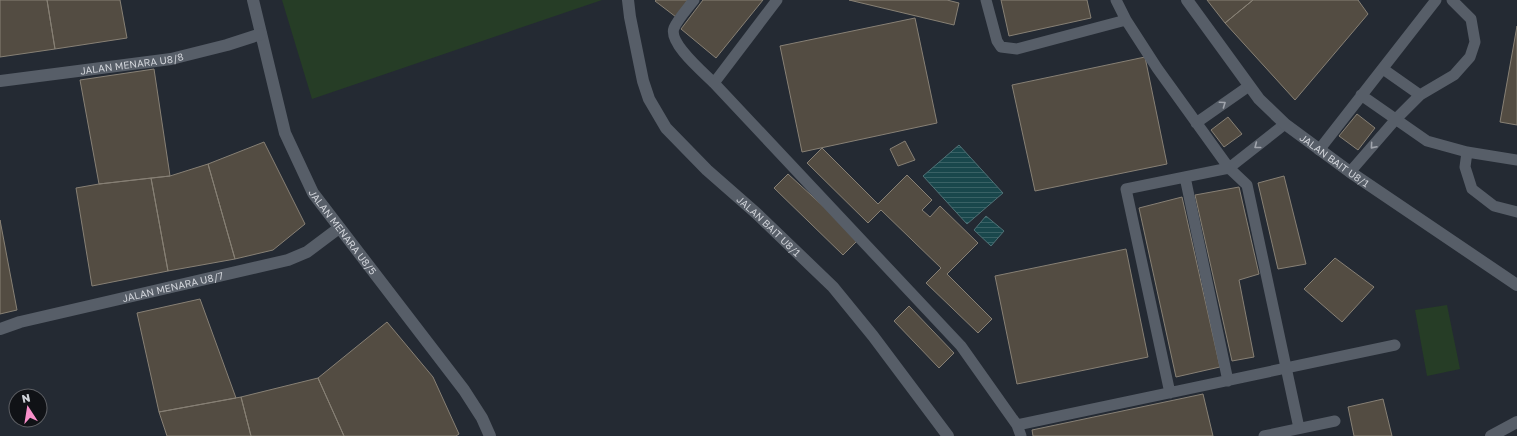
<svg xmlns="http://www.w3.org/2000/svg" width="1517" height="436" font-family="'Golos Text',sans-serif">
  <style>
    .green { fill: #263d26 }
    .water { fill: url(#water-rules); stroke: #507176 }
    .building { fill: #534c42; stroke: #878075 }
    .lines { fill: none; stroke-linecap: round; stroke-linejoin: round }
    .lane { stroke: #575e68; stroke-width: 11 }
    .street { stroke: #575e68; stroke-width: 12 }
    .oneway { stroke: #a0a4ac }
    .labels { text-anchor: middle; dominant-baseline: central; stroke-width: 4; stroke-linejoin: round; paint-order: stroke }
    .street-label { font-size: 10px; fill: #d0d3d9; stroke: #101216 }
  </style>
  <defs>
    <pattern id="water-rules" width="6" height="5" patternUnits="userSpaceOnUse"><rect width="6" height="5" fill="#19474c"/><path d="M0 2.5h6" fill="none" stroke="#396165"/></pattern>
  </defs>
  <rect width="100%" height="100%" fill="#242a33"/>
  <path class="green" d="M282,0H602L312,99Z
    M1447,305L1460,369L1427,376L1415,310Z"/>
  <path class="water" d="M959,145L1003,193L967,224L923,176Z
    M986,216L1004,231L991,246L974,230Z"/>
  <path class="building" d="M0,0H47L55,49L0,57Z
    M47,0H120L127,38L55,49Z
    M656,0H688L676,17L655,1Z
    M703,0H763L716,58L681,29Z
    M849,0H947L959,3L954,25Z
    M1001,0H1087L1091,18L1009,36Z
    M1207,0H1253L1225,23Z
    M1253,0H1358L1368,14L1295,100L1225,23Z
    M915,18L937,123L802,152L780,46Z
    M1517,26V125L1500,122Z
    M1145,57L1167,164L1035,191L1012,85Z
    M154,69L170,176L99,184L80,80Z
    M1357,114L1375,128L1358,150L1339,136Z
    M1228,117L1242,134L1224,147L1211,130Z
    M905,141L915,160L898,166L890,149Z
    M264,142L305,224L273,250L235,259L208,164Z
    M822,148L878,204L907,175L932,200L922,210L930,217L940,206L978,243L947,274L992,319L978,333L926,283L941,268L881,210L868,223L807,163Z
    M208,164L235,259L168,271L151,178L170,176Z
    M788,174L859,239L843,255L774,188Z
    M1284,176L1306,264L1278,269L1258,183Z
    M151,178L168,271L92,286L76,188L99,184Z
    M1239,187L1259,274L1239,280L1254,357L1232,361L1195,195Z
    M1182,197L1220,367L1176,377L1139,208Z
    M0,220L17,310L0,314Z
    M1126,249L1148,357L1017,384L995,276Z
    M1335,258L1374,287L1342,322L1304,289Z
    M200,299L236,398L159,412L137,313Z
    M909,306L954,353L939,368L894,321Z
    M387,322L433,377L459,434L456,436H344L318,378Z
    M318,378L344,436H251L241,397Z
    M1203,394L1213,436H1033L1032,430Z
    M241,397L251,436H167L159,412Z
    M1383,399L1392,436H1354L1348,407Z"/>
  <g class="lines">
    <path class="lane" d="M694,0C688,8 678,19 674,28C668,43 703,72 714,83L961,346L1017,425L1021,436
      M986,0L997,41L1001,47L1017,49L1126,20
      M1116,0L1126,20L1157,68L1229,168L1247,185L1299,428
      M1383,69L1420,95L1454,75L1470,57L1475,42L1471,19L1452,0
      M714,83L777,0
      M1361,95L1427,141L1467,152L1517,160
      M1196,123L1249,86
      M1319,150L1436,0
      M1467,152L1465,167L1472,189L1494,206L1517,212
      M1350,172L1396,119L1420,95
      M1185,177L1228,381
      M1170,393L1126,189L1229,168L1285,124
      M1017,425L1395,345
      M1264,436L1335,421"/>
    <g class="street">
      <path id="s1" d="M253,0L285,133L313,193L464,390L482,418L490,436"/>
      <path id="s2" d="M628,0L630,17L643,81L649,99L666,128L707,170L756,213L833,287L873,336L948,436"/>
      <path id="s3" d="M1187,0L1259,99L1285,124L1350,172L1517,285"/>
      <path id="s4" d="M0,81L171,59L227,45L261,34"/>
      <path id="s5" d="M0,329L20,322L288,260L307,252L339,228"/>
      <path d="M1491,436L1517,422"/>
    </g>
  </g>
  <defs><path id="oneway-chevron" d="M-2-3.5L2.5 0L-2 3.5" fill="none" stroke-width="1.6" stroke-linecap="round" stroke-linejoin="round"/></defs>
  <g class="oneway">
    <use href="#oneway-chevron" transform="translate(1223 104) rotate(-35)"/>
    <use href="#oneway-chevron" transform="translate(1257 146) rotate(142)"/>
    <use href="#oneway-chevron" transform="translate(1373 146) rotate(131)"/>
  </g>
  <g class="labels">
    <g class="street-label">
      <text stroke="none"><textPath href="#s4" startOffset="133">JALAN MENARA U8/8</textPath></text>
      <text stroke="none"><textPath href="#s3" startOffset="220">JALAN BAIT U8/1</textPath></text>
      <text stroke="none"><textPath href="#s2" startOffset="277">JALAN BAIT U8/1</textPath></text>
      <text stroke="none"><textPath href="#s1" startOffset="252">JALAN MENARA U8/5</textPath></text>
      <text stroke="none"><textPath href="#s5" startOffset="178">JALAN MENARA U8/7</textPath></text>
    </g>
  </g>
  <g transform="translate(28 408) rotate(348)"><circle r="19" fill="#101216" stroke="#5d5f64"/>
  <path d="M0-3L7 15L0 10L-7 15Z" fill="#f98fca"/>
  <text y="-6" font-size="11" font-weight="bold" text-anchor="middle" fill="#d0d3d9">N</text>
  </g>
</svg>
